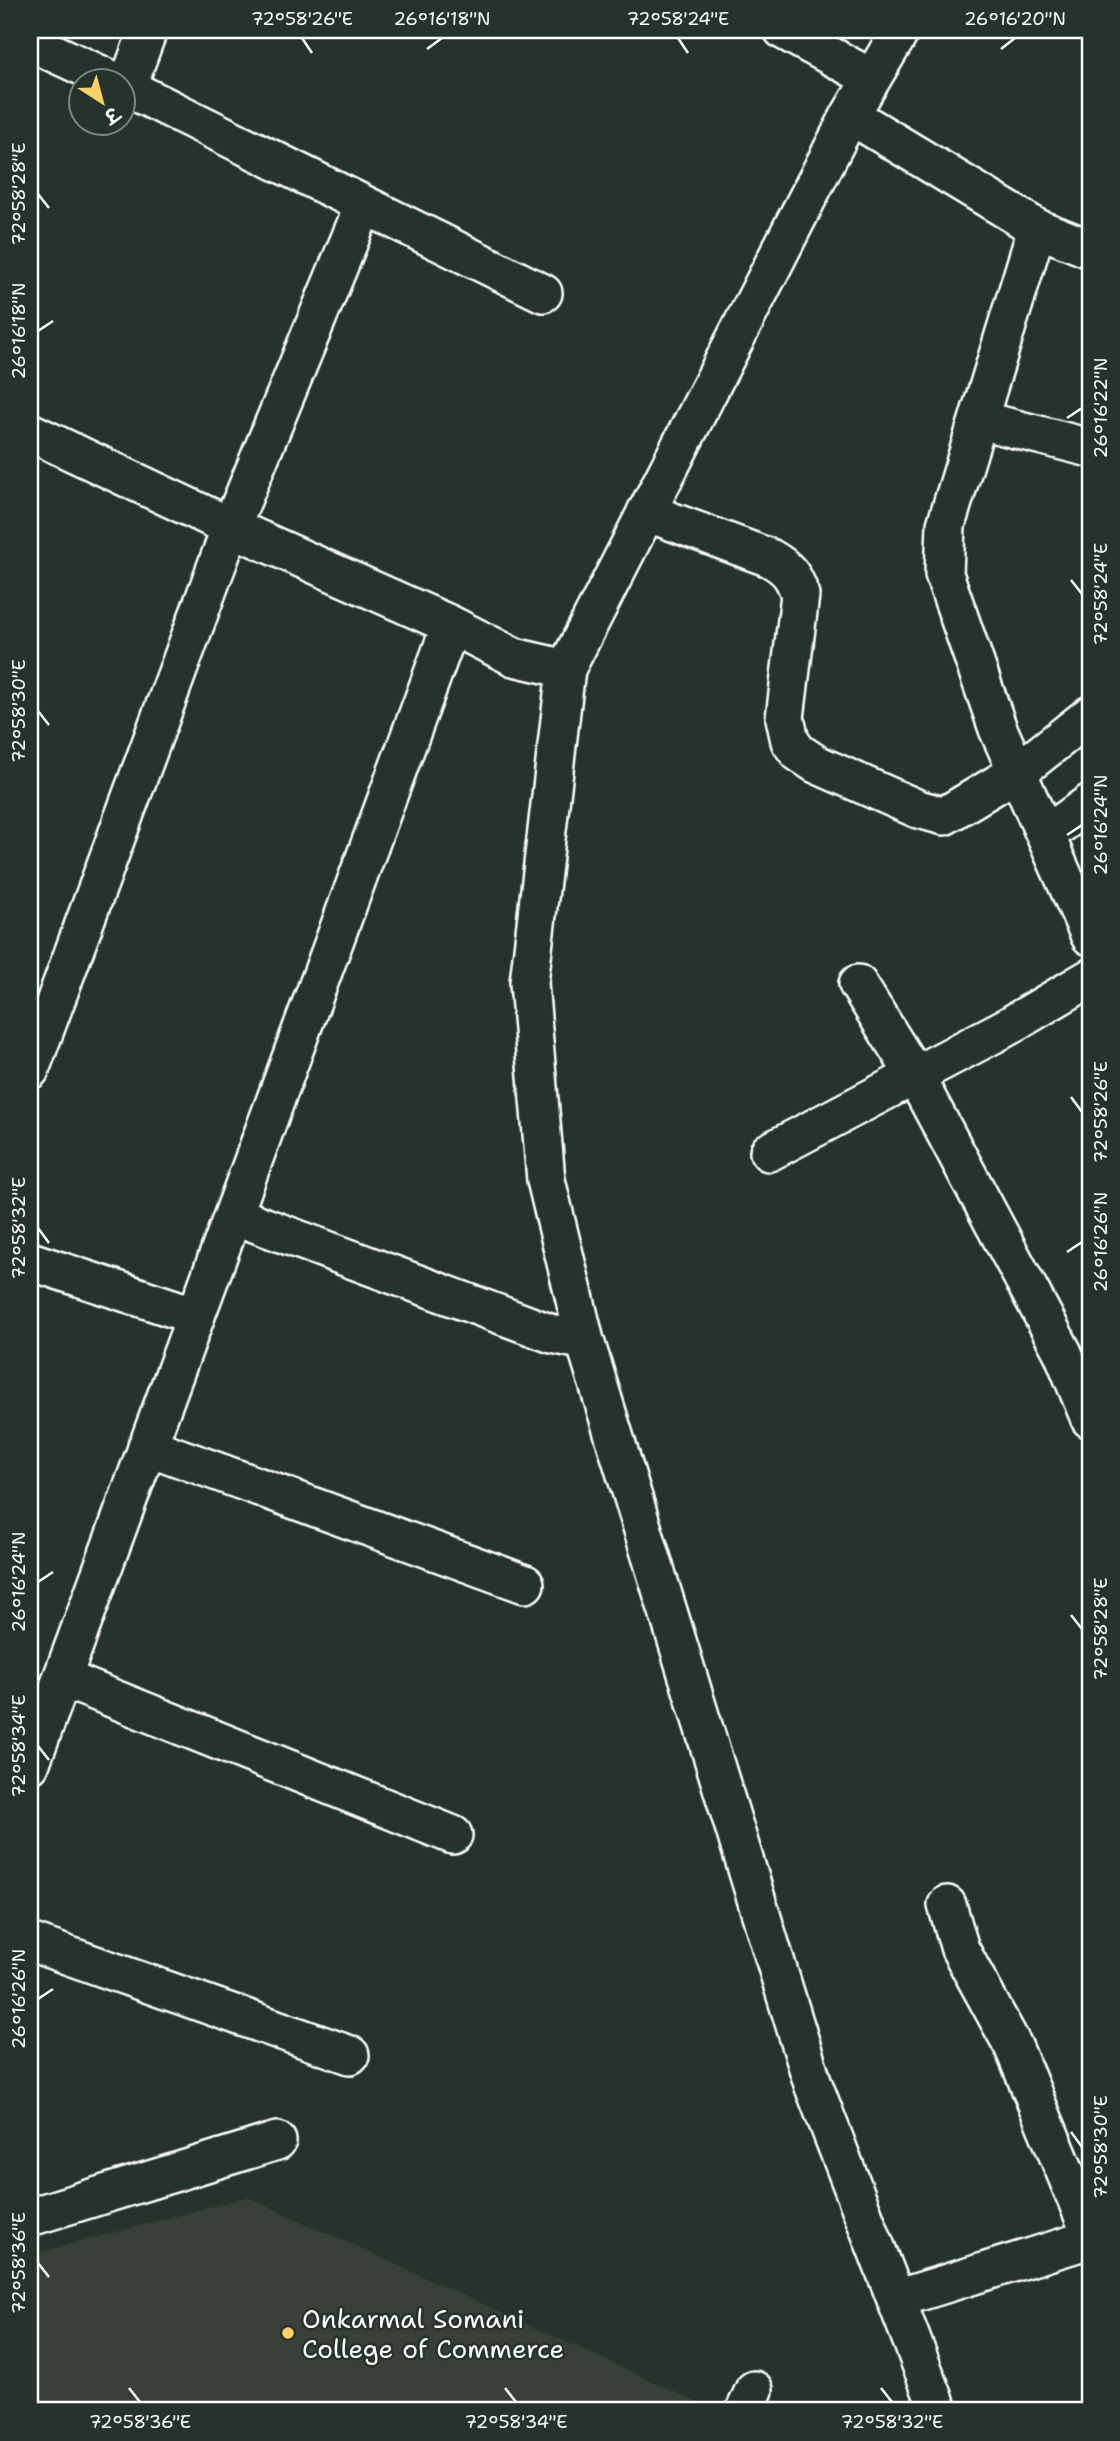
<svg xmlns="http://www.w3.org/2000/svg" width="1120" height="2441" font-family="'Shantell Sans','Playpen Sans Deva',sans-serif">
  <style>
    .built { fill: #394037 }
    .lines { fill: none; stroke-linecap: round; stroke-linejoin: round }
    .minor-casing { stroke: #fff; stroke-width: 42 }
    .minor { stroke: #26332d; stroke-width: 37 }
    .ticks { fill: none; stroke: #fff; stroke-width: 2.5 }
    .poi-dot { fill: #ffd166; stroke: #26332d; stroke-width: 2.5 }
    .labels { text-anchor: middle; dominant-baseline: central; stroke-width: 5; stroke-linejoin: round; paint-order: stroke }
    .poi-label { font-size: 26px; fill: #fff; stroke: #26332d; text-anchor: start }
    .neatline { fill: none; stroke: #fff; stroke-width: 2.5 }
    .ticks-label { font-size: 18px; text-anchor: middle; fill: #fff }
  </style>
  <rect width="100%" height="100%" fill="#26332d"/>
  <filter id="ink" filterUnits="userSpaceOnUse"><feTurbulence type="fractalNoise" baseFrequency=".0143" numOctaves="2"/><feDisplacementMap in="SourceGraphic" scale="14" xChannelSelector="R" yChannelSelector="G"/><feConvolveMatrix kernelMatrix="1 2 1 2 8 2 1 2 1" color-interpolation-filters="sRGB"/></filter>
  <g filter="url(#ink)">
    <path class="built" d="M247,2197L371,2253L717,2411H30V2255Z"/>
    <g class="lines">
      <g class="minor-casing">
        <path id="minor" d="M783,30L871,78
          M901,30L850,115L1037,228
          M30,42L112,80
          M122,85L543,293
          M127,87L148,30
          M1090,249L1037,228L946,525L944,574L998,729L1090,936
          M980,420L1090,448
          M30,432L231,527L451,625L514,657L566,669L529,983L546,1180L585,1341L813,2084L939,2411
          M646,512L770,558C788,568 794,576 800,595L785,718L790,741L798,752L816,764L918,809L944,816L1019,771L1090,715
          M566,669L850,115
          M1047,834L1090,803
          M858,984L914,1074L1063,1353L1090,1419
          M30,1070L231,527L364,205
          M769,1152L1007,1027L1090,978
          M233,1215L552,1334L585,1341
          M30,1261L196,1316
          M147,1446L525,1584
          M62,1678L453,1835
          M30,1765L451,625
          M947,1905L960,1949L1013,2046L1090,2232
          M30,1942L350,2055
          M30,2217L277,2141
          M896,2299L1090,2239
          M745,2411L754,2390"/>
      </g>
      <use href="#minor" class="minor"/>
    </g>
  </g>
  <path class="ticks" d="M302,38L312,53M678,38L688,53M427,49L442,38M1001,49L1015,38M38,194L49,208M38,331L53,321M1067,418L1082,408M1071,580L1082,594M38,711L49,725M1067,835L1082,825M1071,1097L1082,1112M38,1228L49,1243M1067,1252L1082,1242M38,1582L53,1572M1071,1615L1082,1629M38,1746L49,1760M38,1999L53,1989M1071,2132L1082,2147M38,2263L49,2277M129,2388L140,2402M505,2388L516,2402M881,2388L892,2402"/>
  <circle class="poi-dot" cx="288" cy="2333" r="7"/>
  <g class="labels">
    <g class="poi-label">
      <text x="302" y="2318">Onkarmal Somani<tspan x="302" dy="30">College of Commerce</tspan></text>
    </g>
  </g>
  <rect width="1120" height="2441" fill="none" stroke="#26332d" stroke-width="77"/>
  <g transform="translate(102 102) rotate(144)"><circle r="33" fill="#26332d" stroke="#7d8581" stroke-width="2"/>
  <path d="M0-5L12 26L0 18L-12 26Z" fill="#ffd166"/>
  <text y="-10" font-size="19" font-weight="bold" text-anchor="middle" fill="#ffffff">उ</text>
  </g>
  <rect x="38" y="38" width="1044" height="2364" class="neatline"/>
  <g class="ticks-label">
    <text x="302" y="25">72°58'26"E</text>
    <text x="442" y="25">26°16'18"N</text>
    <text x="678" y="25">72°58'24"E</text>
    <text x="1015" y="25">26°16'20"N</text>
    <text transform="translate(19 194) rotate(-90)" y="6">72°58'28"E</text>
    <text transform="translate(19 331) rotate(-90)" y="6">26°16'18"N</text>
    <text transform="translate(1101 408) rotate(-90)" y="6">26°16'22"N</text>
    <text transform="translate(1101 594) rotate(-90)" y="6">72°58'24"E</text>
    <text transform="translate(19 711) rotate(-90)" y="6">72°58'30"E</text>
    <text transform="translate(1101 825) rotate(-90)" y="6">26°16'24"N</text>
    <text transform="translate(1101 1112) rotate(-90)" y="6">72°58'26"E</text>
    <text transform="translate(19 1228) rotate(-90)" y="6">72°58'32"E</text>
    <text transform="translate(1101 1242) rotate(-90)" y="6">26°16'26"N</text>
    <text transform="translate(19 1582) rotate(-90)" y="6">26°16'24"N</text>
    <text transform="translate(1101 1629) rotate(-90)" y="6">72°58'28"E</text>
    <text transform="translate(19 1746) rotate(-90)" y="6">72°58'34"E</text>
    <text transform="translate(19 1999) rotate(-90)" y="6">26°16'26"N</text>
    <text transform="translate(1101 2147) rotate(-90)" y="6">72°58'30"E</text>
    <text transform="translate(19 2263) rotate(-90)" y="6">72°58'36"E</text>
    <text x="140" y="2428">72°58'36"E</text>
    <text x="516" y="2428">72°58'34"E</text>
    <text x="892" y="2428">72°58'32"E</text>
  </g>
</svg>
